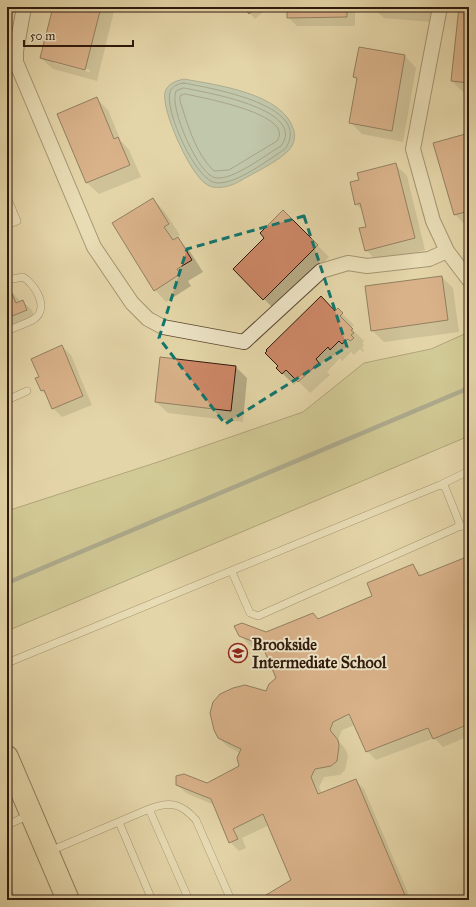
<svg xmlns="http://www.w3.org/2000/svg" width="476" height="907" font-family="'IM FELL Great Primer',serif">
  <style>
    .green { fill: #bcbc82; stroke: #766a47 }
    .water { fill: #97b7af; stroke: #6d786e }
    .shadow { fill: #0003; fill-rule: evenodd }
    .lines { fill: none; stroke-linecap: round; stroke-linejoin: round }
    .shore { stroke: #63685e; stroke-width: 1 }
    .stream { stroke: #6d786e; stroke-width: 4.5 }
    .building { fill: #cd8867; stroke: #2f190c }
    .service-casing { stroke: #5c4833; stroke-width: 8 }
    .minor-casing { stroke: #5c4833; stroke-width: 16 }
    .primary-casing { stroke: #2f190c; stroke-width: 24 }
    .service { stroke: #ede4c6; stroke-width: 7 }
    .minor { stroke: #ede4c6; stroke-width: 14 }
    .primary { stroke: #e4d6a8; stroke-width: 22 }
    .marked { fill: none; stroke: #0f766e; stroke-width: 3; stroke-dasharray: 8 5; stroke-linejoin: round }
    .labels { text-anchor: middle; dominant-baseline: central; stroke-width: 4; stroke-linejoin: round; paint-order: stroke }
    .poi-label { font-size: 16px; font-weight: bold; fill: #2f190c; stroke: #ede4c6; text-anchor: start }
  </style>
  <rect width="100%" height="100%" fill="#e4d6a8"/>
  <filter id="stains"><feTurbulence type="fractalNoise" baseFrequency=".005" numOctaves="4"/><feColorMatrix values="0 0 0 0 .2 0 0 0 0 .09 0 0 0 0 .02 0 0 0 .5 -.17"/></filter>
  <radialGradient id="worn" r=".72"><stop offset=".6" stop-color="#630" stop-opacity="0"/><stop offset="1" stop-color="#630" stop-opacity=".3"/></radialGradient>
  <path class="green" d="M469,332V436L7,631V511L158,462L303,412L364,363L431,349Z"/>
  <path class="water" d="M184,79C216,85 284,93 294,131C296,138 293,147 287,152C274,164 255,172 240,181C232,186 215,191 206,184C190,174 161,110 165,92C168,83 176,81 184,79Z"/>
  <path class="shadow" d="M54,7H115L97,81L53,69L41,58ZM54,61L90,70V72L54,63Z
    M146,7H173L151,12Z
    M244,7H269L255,19Z
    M288,7H355V26H297L288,17Z
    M372,7H432L431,22L384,18Z
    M460,7H469V93H464L452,81Z
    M360,48L405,56L416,68L403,142L362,134L350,122L358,81L354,77Z
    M96,98L108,110L121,141L129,150L141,177L99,194L87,183L58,114Z
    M469,134V225L466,226L455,214Z
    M395,164L407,176L425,250L378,262L366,250L367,227L363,211L356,204L360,181Z
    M153,199L164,211L180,235L177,237L189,250L203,272L188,281L191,286L166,302L155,290Z
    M283,211L329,257L275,310L234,269L266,238Z
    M442,277L453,288L459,332L384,342L372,330Z
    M10,290L21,302H23L32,310L35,319L7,331V291Z
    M338,310L354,325L351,328L364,341L362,343L364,345L362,348L364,350L363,352L360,349L354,355L351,352L342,361L340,358L327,372L330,375L310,393L298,381L294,385L277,368Z
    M62,346L71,355L92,405L62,417L53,408L48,397L41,390L40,378Z
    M236,367L247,378L243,422L168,413L156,402Z
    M469,557V736L443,747L434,738L376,760L367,751L355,725L342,730L338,740L346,750L348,756L345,770L340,775L324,777L319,787L322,793L355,780L364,789L411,900H263L292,880L269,825L242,838L246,848L239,851L230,842L214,805L186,793L177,784H207L240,766V753L228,747L219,738L267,692L277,679L266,651L249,645L240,635L266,633L313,614L319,620L373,596L413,565L422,576Z
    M7,885L13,891L16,900H7Z"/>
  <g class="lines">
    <path class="shore" d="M184,83C209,88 315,105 285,149C268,160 237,184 217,183C196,182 164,110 170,92C172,86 178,84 184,83Z
      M184,88C204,92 308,109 281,146C265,155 234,180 216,178C199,177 168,106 176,91Z
      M185,94C199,97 296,114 277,141L229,170L214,171C195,153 188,125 180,101V96Z"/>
    <path class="stream" d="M7,583L469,388"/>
  </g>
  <path class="building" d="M53,7H101L85,70L40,58Z
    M243,7H256L249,14Z
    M287,7H347V17L287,18Z
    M371,7H420L419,11Z
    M459,7H469V83L451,81Z
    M359,47L405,55L392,131L349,123L357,78L353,77Z
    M97,97L114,139L118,137L130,165L86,183L57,114Z
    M469,133V211L454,215L433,143Z
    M396,163L415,238L365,251L359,228L366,227L360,203L355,205L350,182L359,180L357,173Z
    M153,198L169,224L164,227L173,240L178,237L192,260L177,269L180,274L154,291L112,223Z
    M283,210L318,245L263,300L233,269L264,238L260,233Z
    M442,276L448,320L371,331L365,286Z
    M10,289L16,303L23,300L27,310L7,318V290Z
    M321,296L335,311L338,308L343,313L340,316L353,329L351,330L354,333L351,335L354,338L350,341L348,339L342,344L339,341L330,350L328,347L316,359L319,363L298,382L286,370L282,374L276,368L278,366L265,353L267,351L266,350Z
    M62,345L83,396L52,409L44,390L41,391L35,378L39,377L31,359Z
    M160,357L236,366L231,411L155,402Z
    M469,556V724L433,739L428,728L366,752L349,714L333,722L330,730L338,740L339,746L337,761L331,766L315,769L311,777L318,794L356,779L407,900H262L261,898L291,880L263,814L233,829L238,839L229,843L211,799L176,785V776L184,774L207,783L239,766L237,758L241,749L218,738L214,730L210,713L213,702L220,694L233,688L245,685L266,691L269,684L276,678L262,645L239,636L234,626L242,623L266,632L313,613L318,619L372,596L367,583L413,564L419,576Z"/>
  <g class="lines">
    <g class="service-casing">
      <path id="service" d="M7,197L17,221L7,225
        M7,280L23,277C35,284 50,308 34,319C26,324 15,327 7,331
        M7,400L27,391
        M440,485L469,471
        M458,527L469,525
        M7,663L440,485L445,487L459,522L458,527L258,616L250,613L232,572
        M149,809L189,900
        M119,822L152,900
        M7,825L29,815
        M50,851L149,809C170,801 181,803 196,820L231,900"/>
    </g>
    <g class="minor-casing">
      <path id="minor" d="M24,7L16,51V62L94,247L132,303L148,319L163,327L244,342L321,271L348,263L367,266L429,259L447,251
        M440,7L413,149L433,221L447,251L469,280"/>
    </g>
    <g class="primary-casing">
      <path id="primary" d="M7,757L68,900"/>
    </g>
    <use href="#service" class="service"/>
    <use href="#minor" class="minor"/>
    <use href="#primary" class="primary"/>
  </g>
  <path d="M0 0H476V907H0ZM304,216L347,347L225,424L159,338L187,249Z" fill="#e4d6a8" fill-opacity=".55" fill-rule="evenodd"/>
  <path class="marked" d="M304,216L347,347L225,424L159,338L187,249Z"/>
  <defs>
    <g id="school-ring" transform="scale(1)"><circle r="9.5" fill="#ede4c6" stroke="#8f2418" stroke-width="1.5"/><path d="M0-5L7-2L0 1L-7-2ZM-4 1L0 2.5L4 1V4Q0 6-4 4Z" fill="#8f2418"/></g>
  </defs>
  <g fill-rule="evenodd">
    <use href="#school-ring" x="238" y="653"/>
  </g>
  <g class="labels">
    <g class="poi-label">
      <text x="252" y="644">Brookside<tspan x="252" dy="18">Intermediate School</tspan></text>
    </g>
  </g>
  <rect width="476" height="907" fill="none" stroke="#e4d6a8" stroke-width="24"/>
  <rect x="8" y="8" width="460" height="891" fill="none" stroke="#2f190c" stroke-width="2"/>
  <rect x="12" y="12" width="452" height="883" fill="none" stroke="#2f190c"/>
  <path d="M24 40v6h109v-6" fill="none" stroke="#2f190c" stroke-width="2"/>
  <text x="30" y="40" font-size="12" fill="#2f190c" stroke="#ede4c6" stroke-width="3" paint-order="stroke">50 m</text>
  <rect width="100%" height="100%" filter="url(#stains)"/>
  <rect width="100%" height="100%" fill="url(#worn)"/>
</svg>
